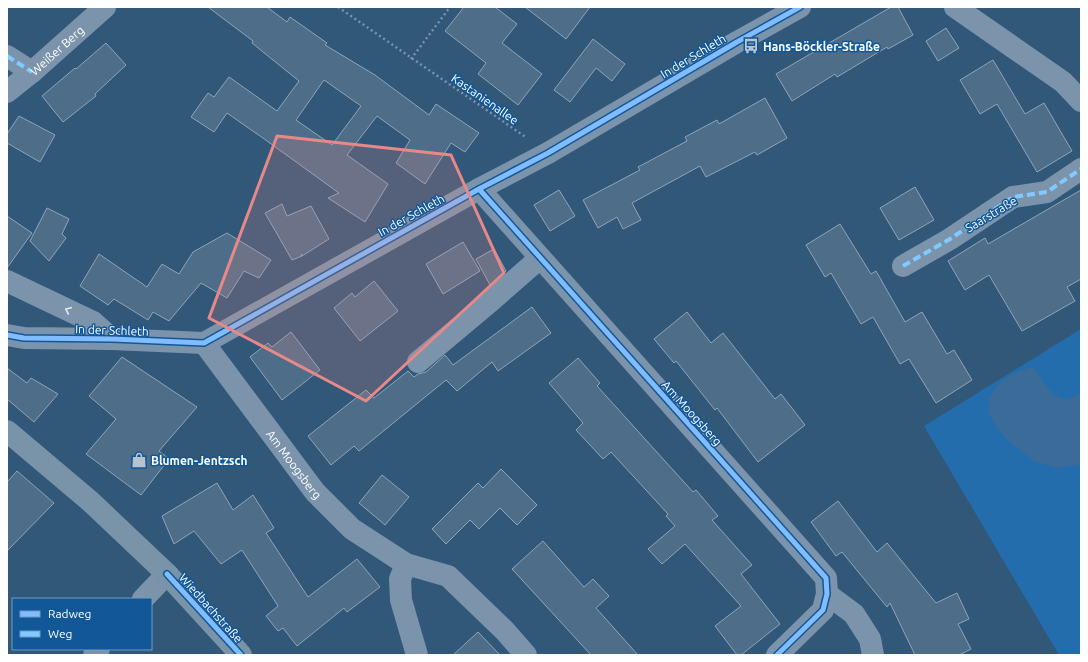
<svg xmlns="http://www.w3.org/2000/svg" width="1088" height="662" font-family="Ubuntu,sans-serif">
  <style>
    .green { fill: #236dad }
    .water { fill: #3b6c99 }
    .building { fill: #4e6d88; stroke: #8fa5b9; fill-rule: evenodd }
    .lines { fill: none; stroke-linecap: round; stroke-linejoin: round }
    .path { stroke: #7b94ab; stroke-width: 2.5; stroke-dasharray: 2 3; stroke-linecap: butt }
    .minor { stroke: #7b94ab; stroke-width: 22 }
    .major { stroke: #7993a9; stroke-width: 22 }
    .quiet { stroke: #80caff; stroke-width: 4; stroke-dasharray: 8 4; stroke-linecap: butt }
    .cycleway-casing { stroke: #125898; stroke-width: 8 }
    .cycleway { stroke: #80bcff; stroke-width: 5 }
    .oneway { stroke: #e5eaee }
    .marked { fill: #e88989; fill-opacity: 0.2; stroke: #e88989; stroke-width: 3; stroke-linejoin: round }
    .labels { text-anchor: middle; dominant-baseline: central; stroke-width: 3; stroke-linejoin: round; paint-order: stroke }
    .poi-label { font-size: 12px; font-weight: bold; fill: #fff; stroke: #125898; text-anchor: start }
    .street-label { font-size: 12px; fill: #fff; stroke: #125898 }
  </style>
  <rect width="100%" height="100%" fill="#315779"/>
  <path class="green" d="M1081,329V655H1059L924,426Z"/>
  <path class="water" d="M1033,367L1053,395L1066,399L1081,394V464L1056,468L1034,461L1010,442L996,427L988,412C989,406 989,398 992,393C1001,378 1016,372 1033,367Z"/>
  <path class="building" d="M208,7H267L287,22L290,17L327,43L325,45L375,75L429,115L436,104L479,133L465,152L451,143L425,184L396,163L410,140L377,116L347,155L388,184L365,222L328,198L339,193L256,133L257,134L227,113L214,132L191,117L208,93L214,97L229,77L277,111L299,81L252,43L253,41ZM324,80L361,106L332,145L296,120Z
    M464,7H495L517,24L502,43L542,74L518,105L478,74L486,63L445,31Z
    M525,7H590L566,39Z
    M891,7H898L913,35L888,49L887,47L837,77L835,74L792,101L776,74Z
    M946,28L959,48L938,61L926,41Z
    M593,39L625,64L612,81L596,68L570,102L554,90Z
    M106,43L126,65L95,94L96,96L63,122L42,96L75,68L76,69Z
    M993,60L1025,114L1044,103L1072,151L1037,172L997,104L980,114L960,80Z
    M765,98L787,138L757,155L755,152L706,177L700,166L632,203L641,220L623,229L617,217L598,228L583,200L640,170L638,167L687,141L685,137L717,120L719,124Z
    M19,116L55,135L40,162L7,143V134Z
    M915,187L934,220L899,240L880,208Z
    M559,190L575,216L550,231L534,205Z
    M1081,190V279L1067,287L1075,301L1022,331L989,275L965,290L948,261L985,238L988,244Z
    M282,204L287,216L311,206L329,239L302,256L301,254L302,256L292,260L265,213Z
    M47,208L69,219L62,234L66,238L49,261L30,241Z
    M7,216L32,233L7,268Z
    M840,224L871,274L876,271L905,322L922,312L947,354L954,350L972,380L936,403L909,359L900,364L873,317L861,324L831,273L825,277L806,245Z
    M227,233L271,260L259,278L244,271L227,298L201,283L169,321L153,312L148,320L114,299L108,305L80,286L99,254L147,287L162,264L179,274L193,252Z
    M463,242L480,271L443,294L426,264Z
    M494,249L506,271L490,285L476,259Z
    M374,281L398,311L360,341L334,308L352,293L355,297Z
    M532,307L551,333L498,371L492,362L457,391L446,380L359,451L354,446L331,465L308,436L366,390L374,398L408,371L414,377L418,374L426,372L445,355L453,365Z
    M687,312L711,343L723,333L775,399L781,394L805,425L758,462L717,408L715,410L676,361L674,363L654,339Z
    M291,332L320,370L282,400L250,357L268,343L272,347Z
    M122,357L197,407L159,451L169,459L141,495L86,454L116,419L89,396Z
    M578,358L600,383L597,386L693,492L696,490L718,516L712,520L752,565L741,574L780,624L741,655H737L715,626L741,606L685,544L662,564L648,549L675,526L666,516L668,514L611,452L603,459L576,430L583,423L549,383Z
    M7,368L27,383L31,378L58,394L34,422L7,399Z
    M501,469L537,505L517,525L500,508L479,529L470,520L446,544L432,529L478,483L483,488Z
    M17,471L54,503L7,551V482Z
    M382,475L409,497L385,525L359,503Z
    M217,483L233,510L253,495L274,528L266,533L308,597L357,559L380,587L347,612L344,608L297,646L283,628L278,631L266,616L278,606L242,550L221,564L194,531L174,544L162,516Z
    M838,501L877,552L887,543L936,603L957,593L969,619L958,624L971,649L959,655H915L890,603L887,607L842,552L836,556L811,522Z
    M543,541L584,587L593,579L609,596L596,608L638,655H591L512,569Z
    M478,632L500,655H453Z"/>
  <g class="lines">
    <path class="path" d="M338,7L527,138
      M411,59L450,7"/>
    <g class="minor">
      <path d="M955,7L1063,82L1081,101"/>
      <path d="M7,56L32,72"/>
      <path id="s1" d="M7,92L32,72L105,7"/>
      <path d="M479,189L826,578L827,594L823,610L777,655"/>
      <path d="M903,266L950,239L1013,197L1047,192L1081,169"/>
      <path d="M7,281L93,322L112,339"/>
      <path d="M7,335L24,338L112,339L204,343L479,189L548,153L737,42L800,7"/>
      <path id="s2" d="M204,343L315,492L352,529L406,564L448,576L505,631L526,655"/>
      <path d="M418,362L492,300L540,258"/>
      <path d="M406,564L400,579L401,600L417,655"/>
      <path d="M827,594L854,614L870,639L873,655"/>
      <path d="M143,599L167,574"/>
      <path d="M94,655L99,649"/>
    </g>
    <path class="major" d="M7,431L91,502L167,574L241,655"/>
    <path class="quiet" d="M7,56L32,72
      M903,266L950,239L1013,197L1047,192L1081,169"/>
    <g class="cycleway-casing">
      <path id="cycleway" d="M479,189L826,578L827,594L823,610L777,655
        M7,335L24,338L112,339L204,343L479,189L548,153L737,42L800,7
        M167,574L241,655"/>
    </g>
    <use href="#cycleway" class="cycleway"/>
  </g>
  <defs><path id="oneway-chevron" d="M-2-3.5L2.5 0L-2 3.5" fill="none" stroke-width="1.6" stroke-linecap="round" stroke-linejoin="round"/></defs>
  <use class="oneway" href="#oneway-chevron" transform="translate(68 310) rotate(-155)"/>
  <path class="marked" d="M277,136L451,155L504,273L366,401L209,318Z"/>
  <defs>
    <g id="bus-bare" transform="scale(1.2)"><path d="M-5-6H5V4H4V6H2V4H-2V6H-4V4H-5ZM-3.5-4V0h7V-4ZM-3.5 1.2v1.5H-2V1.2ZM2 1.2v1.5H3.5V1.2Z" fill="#b7c4d0" stroke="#125898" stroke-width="2.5" paint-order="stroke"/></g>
    <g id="shop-bare" transform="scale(1.2)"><path d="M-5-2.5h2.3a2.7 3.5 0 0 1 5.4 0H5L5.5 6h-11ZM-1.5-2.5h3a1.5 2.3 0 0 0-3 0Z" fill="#b7c4d0" stroke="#125898" stroke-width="2.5" paint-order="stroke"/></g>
  </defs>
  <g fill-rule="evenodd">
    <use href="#bus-bare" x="751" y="46"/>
    <use href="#shop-bare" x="139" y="460"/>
  </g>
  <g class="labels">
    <g class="poi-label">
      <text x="763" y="46">Hans-Böckler-Straße</text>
      <text x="151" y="460">Blumen-Jentzsch</text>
    </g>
    <g class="street-label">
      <text stroke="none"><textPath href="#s1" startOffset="65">Weißer Berg</textPath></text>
      <text transform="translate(693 56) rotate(-31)">In der Schleth</text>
      <text transform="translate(485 99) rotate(35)">Kastanienallee</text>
      <text transform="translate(991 214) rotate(-31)">Saarstraße</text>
      <text transform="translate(411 215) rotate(-29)">In der Schleth</text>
      <text transform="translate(112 330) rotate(2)">In der Schleth</text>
      <text transform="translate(692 413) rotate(48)">Am Moogsberg</text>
      <text stroke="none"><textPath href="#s2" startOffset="151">Am Moogsberg</textPath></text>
      <text transform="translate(211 608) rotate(48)">Wiedbachstraße</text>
    </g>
  </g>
  <rect width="1088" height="662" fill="none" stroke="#ffffff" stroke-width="16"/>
  <rect x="12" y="598" width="140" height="52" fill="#125898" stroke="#719bc1"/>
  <rect x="20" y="611" width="20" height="6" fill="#80bcff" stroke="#719bc1"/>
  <text x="48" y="618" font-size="12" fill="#ffffff">Radweg</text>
  <rect x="20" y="631" width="20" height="6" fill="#80caff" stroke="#719bc1"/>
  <text x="48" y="638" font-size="12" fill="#ffffff">Weg</text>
</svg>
